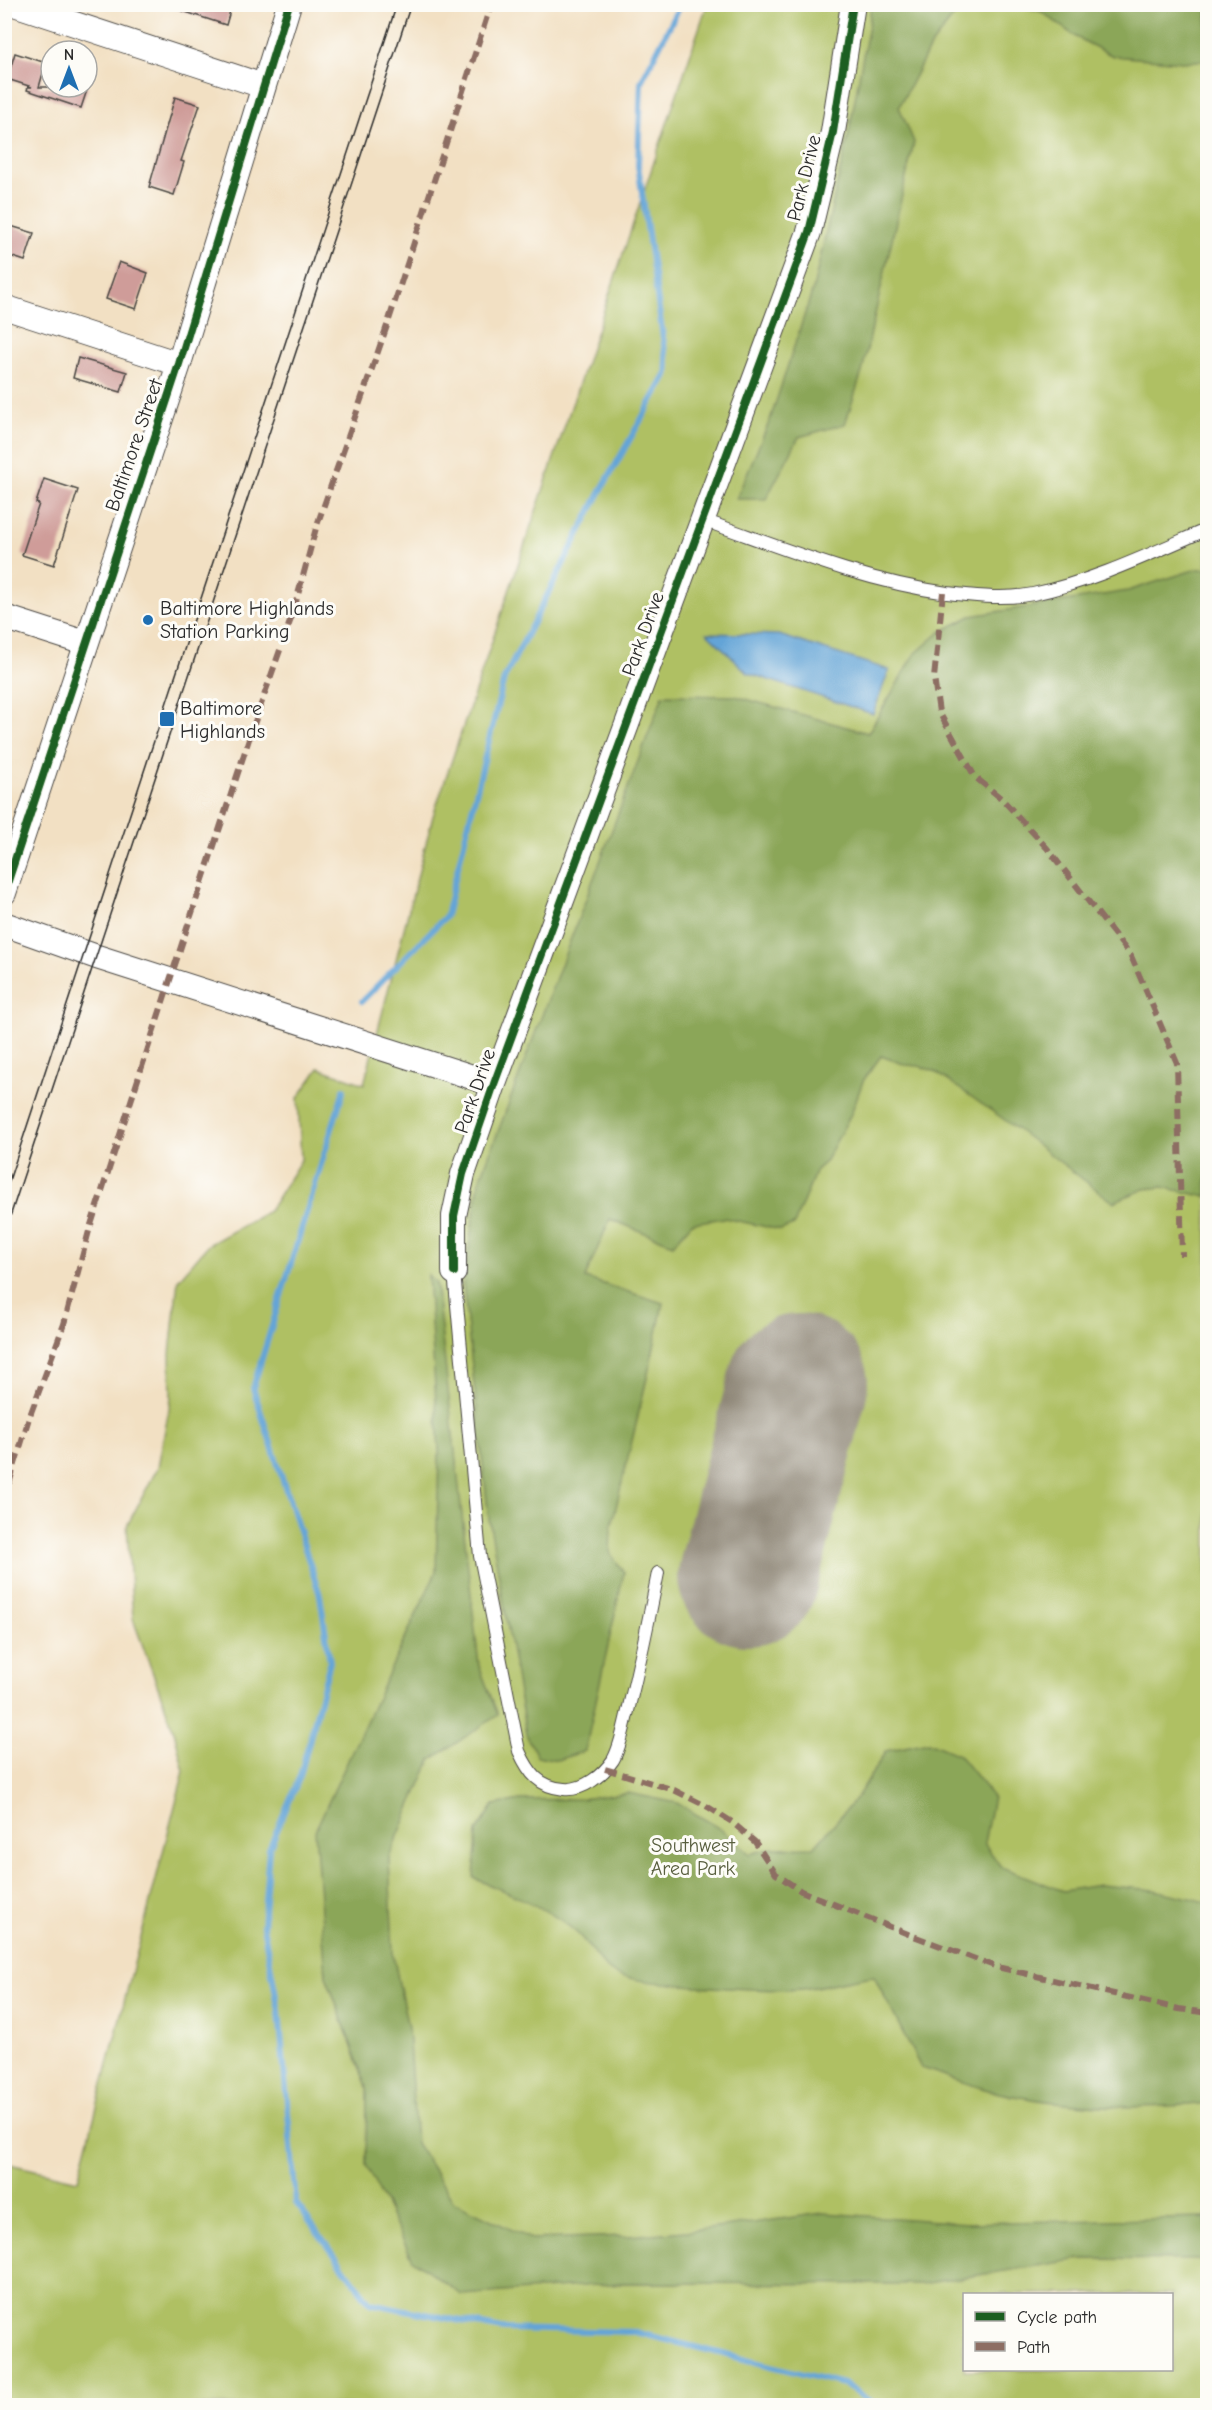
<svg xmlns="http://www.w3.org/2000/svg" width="1212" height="2410" font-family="'Comic Neue',sans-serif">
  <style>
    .green { fill: #afc063; stroke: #6d7647; stroke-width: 1.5; fill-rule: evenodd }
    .forest { fill: #8ba659; stroke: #5b6842; stroke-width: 1.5 }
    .water { fill: #63a4d7; stroke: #476881; stroke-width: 1.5 }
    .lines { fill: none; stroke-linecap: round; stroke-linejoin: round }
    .stream { stroke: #63a4d7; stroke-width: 6 }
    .runway { stroke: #8e8677; stroke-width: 140 }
    .building { fill: #cf9c99 }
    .service-casing { stroke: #494642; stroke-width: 14 }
    .minor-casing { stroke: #494642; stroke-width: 26 }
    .service { stroke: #fff; stroke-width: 12 }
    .minor { stroke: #fff; stroke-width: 24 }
    .tram { stroke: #2b2b2b; stroke-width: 1.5 }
    .quiet { stroke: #8d6e63; stroke-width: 6; stroke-dasharray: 12 6; stroke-linecap: butt }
    .cycleway-casing { stroke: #fdfcf7; stroke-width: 11 }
    .cycleway { stroke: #1b5e20; stroke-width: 8 }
    .poi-dot { fill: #1f6fb2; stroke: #fdfcf7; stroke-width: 2 }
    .labels { text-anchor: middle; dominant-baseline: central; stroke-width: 6; stroke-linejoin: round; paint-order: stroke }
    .street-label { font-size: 20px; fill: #2b2b2b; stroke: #fdfcf7 }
    .poi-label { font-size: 20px; fill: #2b2b2b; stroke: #fdfcf7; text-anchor: start }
    .park-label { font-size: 20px; fill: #595f3f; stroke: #fdfcf7 }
  </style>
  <rect width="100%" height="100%" fill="#fdfcf7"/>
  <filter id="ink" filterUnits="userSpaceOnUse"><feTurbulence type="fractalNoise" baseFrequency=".0167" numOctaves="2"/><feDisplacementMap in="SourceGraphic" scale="12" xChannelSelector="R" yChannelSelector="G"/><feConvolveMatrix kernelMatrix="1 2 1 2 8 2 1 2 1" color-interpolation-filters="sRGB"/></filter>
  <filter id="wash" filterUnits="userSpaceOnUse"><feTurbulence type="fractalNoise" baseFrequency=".008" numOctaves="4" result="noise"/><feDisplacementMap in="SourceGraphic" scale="24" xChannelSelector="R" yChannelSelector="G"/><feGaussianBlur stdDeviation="1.35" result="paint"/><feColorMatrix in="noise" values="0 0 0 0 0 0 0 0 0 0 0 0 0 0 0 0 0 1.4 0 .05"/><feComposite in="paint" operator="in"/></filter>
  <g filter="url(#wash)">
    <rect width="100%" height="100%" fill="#f2e0c3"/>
    <path class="green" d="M707,5H1207V2405L5,2406V2163L78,2180L184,1771L174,1731L133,1619L127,1526L158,1467L171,1398L170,1354L178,1280L208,1245L269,1211L301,1160L298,1098L319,1068L364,1084L433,816ZM964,2294H1172V2370H964Z"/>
    <path class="forest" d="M871,5H990L954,16L930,47L899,107L914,142L862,372L845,424L799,437L766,499H736L770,420L813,289L848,137L869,24Z
      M1019,5H1207V60L1183,62L1113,56L1076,37L1042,12Z
      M1197,569H1207V1197L1163,1187L1145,1189L1113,1202L1002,1118L934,1071L919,1066L906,1065L881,1056L863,1081L851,1114L825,1162L816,1170L794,1225L781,1230L724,1218L692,1223L673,1244L610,1219L585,1278L663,1303C649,1378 628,1453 611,1529L610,1553L624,1572L585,1751L557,1760L537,1756L526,1734L489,1519L463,1284L479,1182L663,695L735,696L868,733L915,654L940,632L971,616L1128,591Z
      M428,1275L436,1283L479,1666L498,1715L431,1760L389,1857L393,1954L408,2028L416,2143L454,2202L531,2239L628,2236L709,2229L823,2213L967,2223L1207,2218V2260L1081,2259L921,2284L623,2283L462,2295L413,2260L366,2165L367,2088L326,1976L315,1831L436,1572L439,1451Z
      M928,1742L959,1755L993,1797L984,1843L1001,1867L1063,1891L1099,1885L1154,1890L1207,1902V2103C1147,2110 1074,2107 1014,2096C983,2091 952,2077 921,2068L874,1976C850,1979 826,1986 802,1989C775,1992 628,1985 611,1972C598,1962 590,1946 578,1934C549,1907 509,1894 474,1878L477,1831L494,1805L520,1800L581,1799L628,1793L677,1803L718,1827L750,1854L772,1848L814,1847L858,1796L886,1751Z"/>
    <path class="water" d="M707,633L779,635L889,670L873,714L748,673Z"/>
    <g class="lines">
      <path class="stream" d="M362,1001L446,916L504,679L603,487L668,372L638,165L641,82L681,4
        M344,1089L253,1388L320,1595L330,1662L300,1776L269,1849L263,1926L279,2011L296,2203L370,2303L502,2329L635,2332L843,2384L877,2406"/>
      <path class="runway" d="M748,1576L798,1384"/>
    </g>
    <g id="blocks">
      <path class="building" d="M173,4H232L226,25L173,8Z
        M15,53L46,63L39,87H88L81,108L27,90L28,87H32L7,79Z
        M175,97L200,105L181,161L184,162L174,195L149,187Z
        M4,224L34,233L25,261L4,254Z
        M119,262L148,273L136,309L106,299Z
        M78,358L127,372L121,392L73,378Z
        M44,479L78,490L54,565L22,555L39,504L36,503Z"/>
    </g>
  </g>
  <g filter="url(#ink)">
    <use href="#blocks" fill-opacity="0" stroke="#494642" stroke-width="1.5"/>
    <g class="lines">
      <g class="service-casing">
        <path id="service" d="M703,520C783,548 862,581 947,593C975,596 1004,600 1033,594C1092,582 1152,553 1208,529
          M454,1272L480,1556L519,1751C529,1773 539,1787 564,1789C583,1791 603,1775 613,1760C621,1746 624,1726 628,1711C639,1666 649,1619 658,1573"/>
      </g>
      <g class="minor-casing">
        <path id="minor" d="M14,4L263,86
          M4,307L179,364
          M4,617L85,643
          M4,893L179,364L289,4
          M4,924L97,957L494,1084
          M454,1272V1216L463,1174L494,1084L809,232L833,132L853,4"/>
      </g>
      <use href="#service" class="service"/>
      <use href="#minor" class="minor"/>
      <path class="tram" d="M4,1196L397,4
        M4,1235L411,4"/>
      <path class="quiet" d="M943,592L934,678L939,712L975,777L1002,799L1047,848L1131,956L1177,1063L1182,1256
        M4,1500L29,1418L64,1324L89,1231L170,980L252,730L293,613L316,528L388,323L491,4
        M605,1769L674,1790L708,1807L732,1822L755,1842L776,1874L801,1891L908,1934L997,1967L1179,2009L1208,2013"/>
      <g class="cycleway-casing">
        <path id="cycleway" d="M4,893L179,364L289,4
          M454,1272V1216L463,1174L494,1084L809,232L833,132L853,4"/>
      </g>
      <use href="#cycleway" class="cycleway"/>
    </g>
  </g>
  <g class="poi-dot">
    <circle cx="148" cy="620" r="6"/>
    <rect x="159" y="711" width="16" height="16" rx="3"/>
  </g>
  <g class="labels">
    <g class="street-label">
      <text transform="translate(804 178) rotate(-76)">Park Drive</text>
      <text transform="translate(134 445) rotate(-71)">Baltimore Street</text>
      <text transform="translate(643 634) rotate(-70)">Park Drive</text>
      <text transform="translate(475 1091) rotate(-71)">Park Drive</text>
    </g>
    <g class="poi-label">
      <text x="160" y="608">Baltimore Highlands<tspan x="160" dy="23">Station Parking</tspan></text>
      <text x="180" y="708">Baltimore<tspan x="180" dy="23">Highlands</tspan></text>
    </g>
    <g class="park-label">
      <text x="693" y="1845">Southwest<tspan x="693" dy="23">Area Park</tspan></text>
    </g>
  </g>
  <rect width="1212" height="2410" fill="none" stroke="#fdfcf7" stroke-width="24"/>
  <rect x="963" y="2293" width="210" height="78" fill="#fdfcf7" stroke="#a9a8a5" stroke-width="1.5"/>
  <rect x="975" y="2312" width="30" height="9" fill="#1b5e20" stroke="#a9a8a5" stroke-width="1.5"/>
  <text x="1017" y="2323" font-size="18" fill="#2b2b2b">Cycle path</text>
  <rect x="975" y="2342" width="30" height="9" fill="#8d6e63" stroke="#a9a8a5" stroke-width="1.5"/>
  <text x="1017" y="2353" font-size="18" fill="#2b2b2b">Path</text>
  <g transform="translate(69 69)"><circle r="28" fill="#fdfcf7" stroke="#a9a8a5" stroke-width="1.5"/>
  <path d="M0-4.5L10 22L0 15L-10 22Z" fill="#1f6fb2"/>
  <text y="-9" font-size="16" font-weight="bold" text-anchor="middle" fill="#2b2b2b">N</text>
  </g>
</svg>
